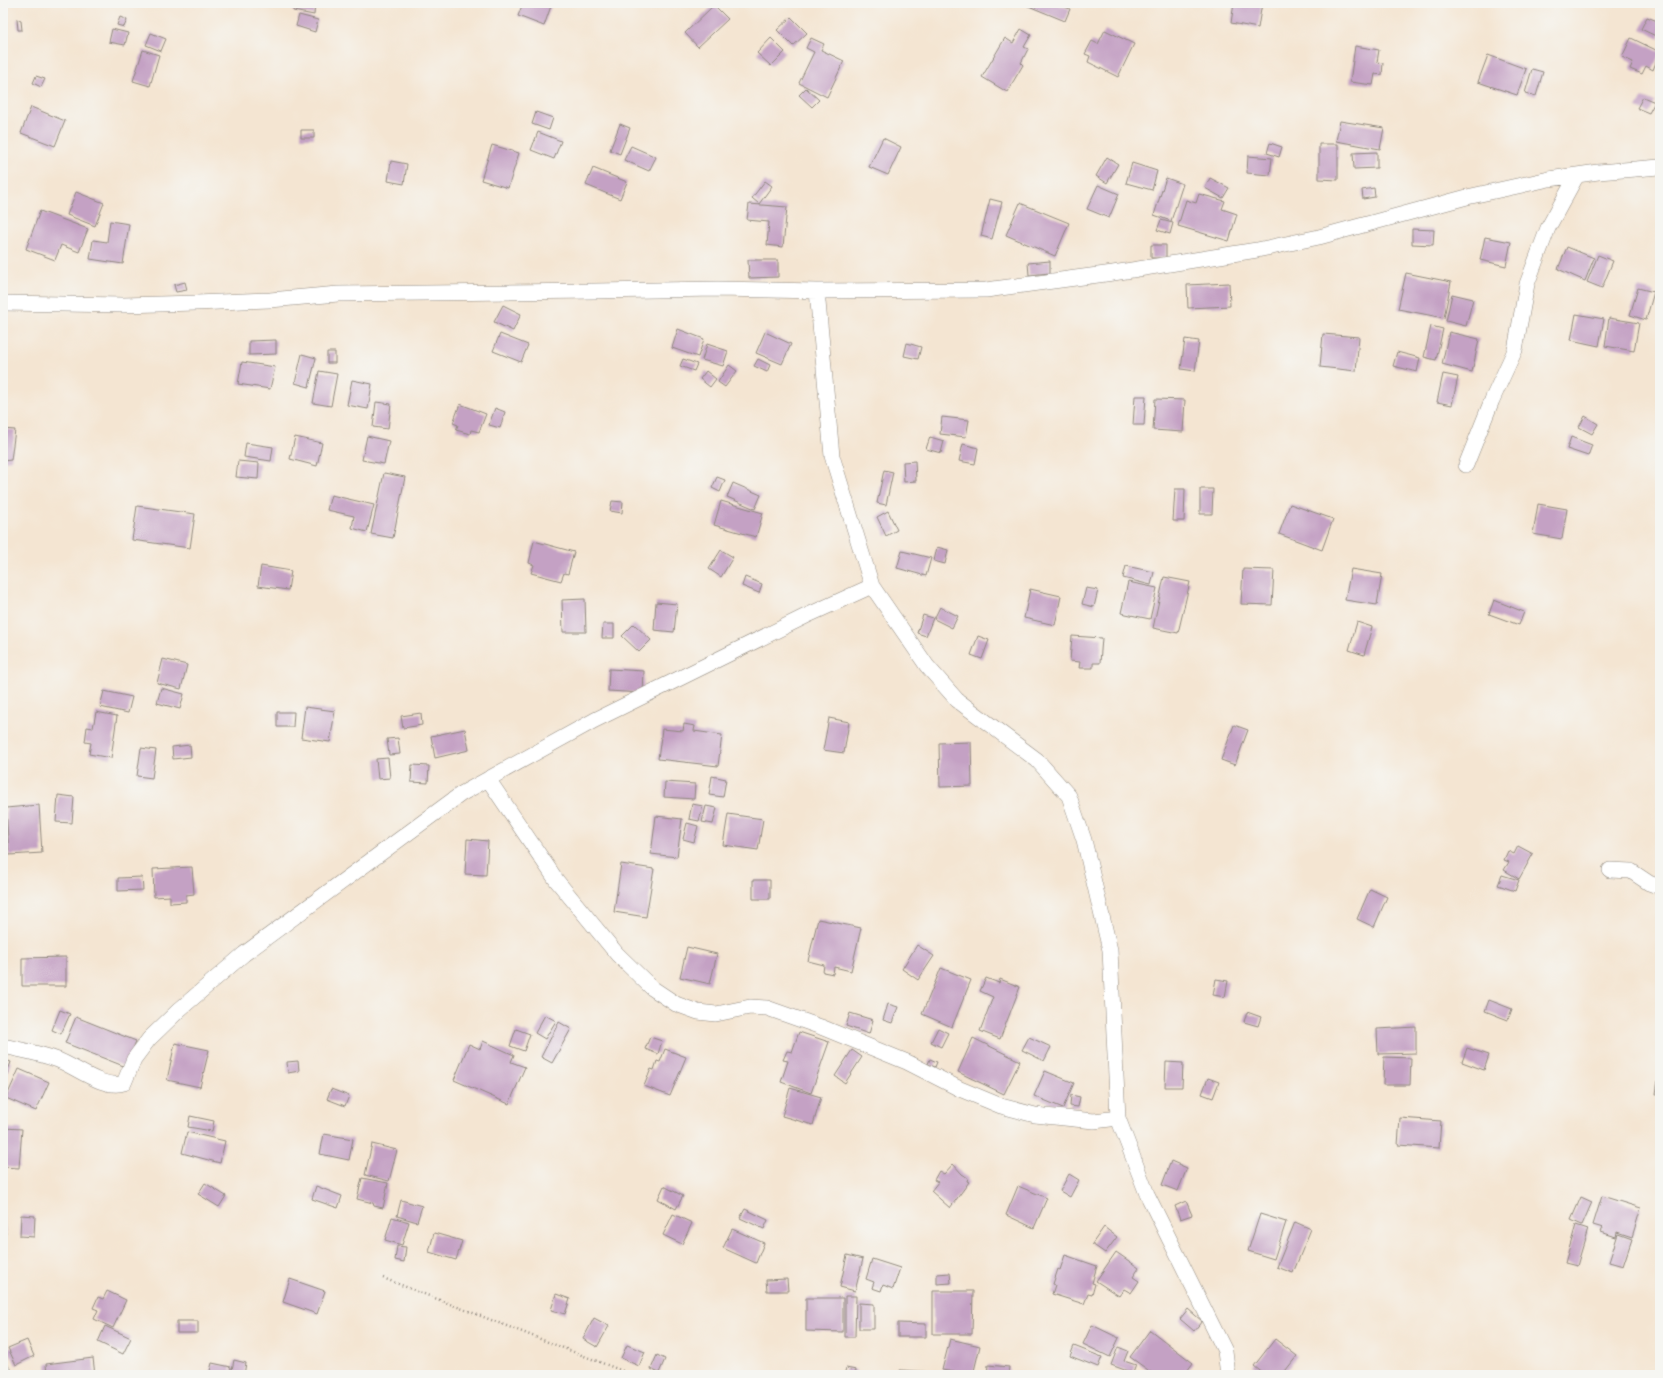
<svg xmlns="http://www.w3.org/2000/svg" width="1663" height="1378" font-family="Dekko,sans-serif">
  <style>
    .building { fill: #c4a1c4 }
    .lines { fill: none; stroke-linecap: round; stroke-linejoin: round }
    .minor-casing { stroke: #90887e; stroke-width: 16 }
    .path { stroke: #90887e; stroke-width: 2.5; stroke-dasharray: 1 3; stroke-linecap: butt }
    .minor { stroke: #fff; stroke-width: 15 }
  </style>
  <rect width="100%" height="100%" fill="#f6f6f2"/>
  <filter id="ink" filterUnits="userSpaceOnUse"><feTurbulence type="fractalNoise" baseFrequency=".025" numOctaves="2"/><feDisplacementMap in="SourceGraphic" scale="8" xChannelSelector="R" yChannelSelector="G"/><feConvolveMatrix kernelMatrix="1 2 1 2 8 2 1 2 1" color-interpolation-filters="sRGB"/></filter>
  <filter id="wash" filterUnits="userSpaceOnUse"><feTurbulence type="fractalNoise" baseFrequency=".012" numOctaves="4" result="noise"/><feDisplacementMap in="SourceGraphic" scale="16" xChannelSelector="R" yChannelSelector="G"/><feGaussianBlur stdDeviation="0.9" result="paint"/><feColorMatrix in="noise" values="0 0 0 0 0 0 0 0 0 0 0 0 0 0 0 0 0 1.4 0 .05"/><feComposite in="paint" operator="in"/></filter>
  <g filter="url(#wash)">
    <rect width="100%" height="100%" fill="#f4e5d2"/>
    <g id="blocks">
      <path class="building" d="M294,3H315L314,15L293,11Z
        M523,3H543L551,6L544,26L518,16Z
        M1027,3H1055L1070,9L1065,21L1026,5Z
        M1234,3H1262L1258,28L1231,23Z
        M714,5L728,19L698,47L685,33Z
        M299,15L318,20L315,32L296,26Z
        M120,17L127,20L124,27L117,25Z
        M791,17L807,33L793,46L777,30Z
        M1647,17L1660,22V38L1641,29Z
        M17,19L21,21L22,30H18Z
        M112,29L128,33L125,45L109,42Z
        M1021,29L1031,35L1024,47L1028,49L1021,63L1023,65L1007,92L982,77L1005,38L1013,43Z
        M1105,30L1134,44L1118,77L1088,62L1090,56L1085,54L1092,41L1098,44Z
        M151,33L166,39L161,51L146,45Z
        M771,38L785,52L771,66L757,53Z
        M811,38L824,44L821,50L844,61L827,97L799,83L814,52L806,48Z
        M1631,38L1660,52L1653,70L1646,66L1642,74L1630,69L1633,62L1622,57Z
        M1355,46L1379,50L1377,62L1383,63L1382,75L1375,74L1373,85L1350,82Z
        M143,50L159,55L150,86L133,81Z
        M1488,55L1526,69L1517,95L1478,82Z
        M1532,69L1543,72L1536,96L1525,93Z
        M36,76L45,79L41,87L33,83Z
        M806,88L819,100L812,107L799,95Z
        M1643,97L1655,102L1649,113L1637,108Z
        M31,107L65,121L55,146L21,133Z
        M536,112L553,118L549,130L532,124Z
        M1340,121L1384,128L1380,149L1336,141Z
        M620,124L630,128L620,154L610,150Z
        M301,130H314V138H301Z
        M538,132L561,141L554,159L531,150Z
        M883,138L901,147L888,175L869,167Z
        M1270,143L1282,147L1279,157L1267,153Z
        M1319,144H1338V180L1319,179Z
        M492,145L519,153L508,188L481,180Z
        M631,146L656,157L649,171L624,160Z
        M1377,152V168L1354,169L1353,153Z
        M1248,156L1272,158L1270,175L1247,173Z
        M1107,157L1118,164L1107,183L1096,176Z
        M391,161L407,164L404,184L388,181Z
        M1132,163L1157,171L1152,190L1126,183Z
        M593,168L627,182L620,199L586,185Z
        M1166,178L1183,184L1171,221L1154,215Z
        M1210,178L1229,188L1223,198L1205,188Z
        M765,181L772,186L759,204L752,198Z
        M1098,185L1119,194L1109,218L1087,209Z
        M1374,188L1375,197L1363,199L1362,190Z
        M76,192L104,203L95,226L67,215Z
        M1199,194L1225,201L1222,209L1237,214L1229,241L1178,226L1186,200L1196,203Z
        M990,199L1002,202L992,239L981,236Z
        M1020,203L1069,223L1055,256L1006,235Z
        M749,204L787,207L783,247L767,245L769,222L747,220Z
        M40,211L88,229L79,252L61,245L55,260L26,249Z
        M1161,220L1173,223L1170,234L1157,230Z
        M110,221L129,224L123,264L90,259L93,240L107,242Z
        M1412,229L1434,230L1433,245L1412,244Z
        M1485,237L1511,242L1506,266L1480,260Z
        M1151,245H1166V258H1151Z
        M1567,247L1594,258L1585,281L1558,269Z
        M1598,255L1613,261L1602,288L1587,282Z
        M748,260H778V277L749,278Z
        M1050,261V273L1029,275L1028,263Z
        M1406,273L1451,282L1444,318L1398,309Z
        M185,282L187,290L176,292L174,285Z
        M1229,283L1230,306L1188,308L1187,285Z
        M1638,288L1654,292L1646,320L1630,315Z
        M1452,294L1473,299L1466,326L1446,321Z
        M503,305L521,314L513,331L494,322Z
        M1576,314L1604,319L1599,346L1571,340Z
        M1609,318L1639,323L1634,351L1605,346Z
        M1431,326L1443,329L1436,360L1424,357Z
        M678,329L704,339L698,357L672,348Z
        M765,332L791,344L782,364L756,353Z
        M1449,332L1479,339L1472,372L1442,364Z
        M500,334L528,345L521,362L493,351Z
        M1323,334L1359,337L1356,371L1320,367Z
        M1185,339L1199,341L1195,371L1181,369Z
        M276,340V354L249,355V341Z
        M907,343L921,347L918,359L904,356Z
        M707,344L728,351L723,366L702,360Z
        M327,352H335V363H327Z
        M1397,352L1420,358L1417,372L1393,366Z
        M302,354L316,358L309,387L295,383Z
        M683,359L697,364L694,371L680,366Z
        M758,359L770,365L767,372L754,366Z
        M242,362L275,367L270,389L238,384Z
        M729,365L737,371L725,387L718,382Z
        M319,371L337,374L331,406L313,403Z
        M706,371L716,379L710,387L700,379Z
        M1443,374L1458,377L1452,405L1437,402Z
        M352,380L372,384L368,409L347,405Z
        M1135,396H1146L1144,425H1133Z
        M1155,399L1185,400L1183,432L1153,430Z
        M376,402L391,404L388,429L373,427Z
        M460,404L486,414L479,432L471,430L470,434L456,430L458,425L453,423Z
        M495,408L505,412L500,428L489,425Z
        M1585,416L1598,424L1592,434L1579,427Z
        M942,417L969,420L966,437L940,434Z
        M3,429L15,430L11,460L3,461Z
        M367,436L389,441L384,464L362,460Z
        M295,437L322,443L317,466L290,459Z
        M930,437L944,441L941,453L926,449Z
        M1571,437L1592,445L1588,456L1567,449Z
        M246,443L273,447L271,461L244,457Z
        M963,444L978,448L975,464L959,461Z
        M238,461L259,463L258,479L236,477Z
        M915,461L916,481L904,482L903,462Z
        M884,470L893,472L886,505L877,503Z
        M384,473L405,477L393,538L371,534Z
        M717,477L725,480L720,492L712,488Z
        M733,483L761,495L755,509L727,497Z
        M1175,489H1185L1184,521H1173Z
        M1200,489H1213L1212,514H1200Z
        M331,495L374,505L367,532L352,528L354,516L327,510Z
        M612,501L623,502L622,513L610,511Z
        M721,501L763,513L756,537L714,525Z
        M1290,504L1333,519L1322,550L1279,534Z
        M1538,504L1567,509L1562,539L1533,534Z
        M137,506L195,514L190,548L132,540Z
        M888,511L897,530L886,536L877,517Z
        M534,541L574,552L568,574L564,573L561,581L531,573L534,565L529,563Z
        M937,547L948,550L945,564L934,561Z
        M721,550L733,557L721,577L709,569Z
        M902,551L931,558L926,576L897,568Z
        M261,566L291,571L288,590L258,586Z
        M1126,566L1154,572L1151,585L1123,578Z
        M1243,569L1274,570L1272,605L1241,604Z
        M1351,569L1382,574L1377,605L1345,600Z
        M745,577L762,584L759,593L742,586Z
        M1164,577L1190,582L1178,633L1153,628Z
        M1128,582L1157,588L1150,619L1121,613Z
        M1086,588L1098,590L1094,607L1082,604Z
        M1030,589L1061,596L1055,625L1024,618Z
        M585,599L586,632H563L562,600Z
        M1494,600L1524,612L1519,625L1489,614Z
        M656,602L677,604L674,632L654,630Z
        M940,607L958,616L952,628L934,619Z
        M923,615L933,618L926,636L917,633Z
        M1357,622L1372,627L1364,655L1349,650Z
        M603,624H614V638H602Z
        M634,624L651,640L639,652L622,636Z
        M978,636L989,640L982,659L971,655Z
        M1072,636L1102,638L1100,663H1093V668H1079L1080,662L1070,661Z
        M163,659L187,665L181,689L157,683Z
        M609,669L644,671L643,693L608,691Z
        M161,688L184,694L180,709L157,703Z
        M104,691L132,697L128,713L100,707Z
        M305,707L335,711L330,742L301,738Z
        M96,712L117,716L111,758L89,754L91,743L85,742L87,727L93,728Z
        M277,712H294L293,727H277Z
        M421,713L422,725L403,728L401,716Z
        M829,718L849,722L844,753L823,750Z
        M684,724L695,726L694,731L722,735L718,766L658,759L662,729L683,731Z
        M1234,725L1248,730L1235,765L1221,760Z
        M465,729L469,750L435,758L431,736Z
        M398,738L400,754L389,755L387,739Z
        M971,742L972,786L940,787L939,743Z
        M190,745L191,757L173,759L172,747Z
        M141,748L156,750L152,778L137,776Z
        M388,758L390,778L378,779L376,759Z
        M412,765L429,766L428,783L411,782Z
        M712,776L726,779L723,797L709,795Z
        M665,782L695,784L694,799L664,797Z
        M58,795L74,797L72,823L56,822Z
        M692,804L703,806L699,821L689,819Z
        M39,805L42,853L9,855L6,808Z
        M706,806L717,808L713,824L702,822Z
        M728,814L763,819L758,850L723,845Z
        M656,816L682,819L677,857L651,854Z
        M687,823L698,826L694,842L683,839Z
        M467,839L488,841L486,875L465,874Z
        M1518,846L1533,854L1519,879L1504,870L1509,862L1504,860L1508,851L1514,854Z
        M621,864L654,869L646,917L614,912Z
        M192,867L194,894L186,895V902L170,903V896L154,897L153,869Z
        M1502,875L1519,880L1515,891L1498,885Z
        M142,877L143,890L118,891V878Z
        M753,880H770V899H753Z
        M1370,889L1387,897L1374,927L1357,919Z
        M818,919L861,928L851,971L834,967L833,974L823,972L824,965L808,961Z
        M917,945L934,956L918,980L902,969Z
        M687,947L717,954L710,984L680,977Z
        M66,957V986H22V958Z
        M941,968L971,980L952,1027L922,1014Z
        M986,978L999,983L1000,979L1020,987L1000,1039L980,1031L993,997L980,991Z
        M1216,979L1228,981L1225,997L1213,995Z
        M1489,1000L1512,1009L1508,1020L1485,1011Z
        M888,1004L898,1007L892,1023L883,1020Z
        M60,1010L70,1014L61,1034L52,1030Z
        M1247,1012L1261,1017L1258,1026L1244,1022Z
        M850,1013L873,1020L869,1034L846,1026Z
        M545,1015L556,1021L545,1039L535,1033Z
        M76,1017L136,1041L126,1067L65,1043Z
        M559,1022L571,1029L552,1063L541,1057Z
        M1416,1027V1053L1378,1054L1377,1029Z
        M938,1028L948,1033L941,1047L931,1042Z
        M516,1029L530,1034L524,1051L510,1046Z
        M799,1032L829,1042L811,1093L781,1082L788,1061L783,1060L787,1051L792,1052Z
        M650,1037L662,1041L658,1054L645,1049Z
        M1029,1037L1051,1047L1044,1061L1022,1050Z
        M973,1038L1020,1061L1004,1094L958,1072Z
        M483,1041L514,1055L511,1062L525,1067L509,1104L454,1080L469,1044L480,1049Z
        M175,1043L209,1050L200,1087L167,1080Z
        M1467,1048L1489,1055L1484,1070L1462,1062Z
        M665,1049L686,1057L670,1096L644,1086L651,1069L654,1070L657,1061L660,1062Z
        M852,1050L862,1057L845,1083L835,1076Z
        M1384,1057L1411,1058L1410,1085H1383Z
        M3,1059L11,1062L6,1076L3,1075Z
        M930,1059L937,1062L935,1067L928,1064Z
        M298,1061L299,1071L288,1073L287,1062Z
        M1166,1062L1183,1063L1182,1087H1165Z
        M19,1069L49,1082L36,1111L6,1098Z
        M1045,1071L1074,1083L1063,1108L1034,1096Z
        M1659,1073H1660V1094H1656Z
        M1208,1078L1219,1082L1213,1098L1202,1094Z
        M790,1088L821,1097L813,1125L782,1116Z
        M331,1089L349,1096L345,1106L327,1099Z
        M1071,1095L1080,1097L1078,1107L1070,1106Z
        M190,1116L214,1121L212,1131L188,1127Z
        M1400,1118L1441,1121L1439,1148L1398,1145Z
        M3,1128L22,1129L19,1168L3,1167Z
        M187,1132L225,1141L220,1163L182,1153Z
        M324,1134L353,1139L349,1160L320,1154Z
        M372,1144L397,1150L389,1181L365,1175Z
        M1171,1161L1187,1168L1178,1191L1162,1185Z
        M953,1164L962,1174L968,1178L967,1181L969,1182L950,1208L931,1191L938,1182L934,1180L939,1171L944,1174Z
        M1069,1174L1079,1180L1070,1197L1060,1191Z
        M362,1178L388,1183L383,1208L374,1206L373,1203L357,1199Z
        M205,1183L226,1196L219,1207L198,1194Z
        M316,1186L342,1196L338,1208L312,1199Z
        M664,1186L683,1196L676,1209L658,1199Z
        M1018,1186L1047,1198L1034,1228L1006,1215Z
        M1602,1196L1641,1208L1632,1237L1617,1232L1616,1237L1601,1232L1603,1228L1593,1225Z
        M1581,1197L1592,1202L1582,1225L1571,1220Z
        M401,1200L422,1206L417,1222L397,1216Z
        M1186,1201L1192,1215L1180,1219L1175,1206Z
        M745,1209L768,1220L764,1229L740,1218Z
        M673,1214L692,1223L682,1244L663,1235Z
        M1260,1214L1286,1222L1274,1259L1248,1251Z
        M21,1215L35,1216L34,1237L20,1236Z
        M3,1216L6,1234L3,1235Z
        M392,1217L409,1222L402,1245L385,1240Z
        M1295,1222L1311,1229L1293,1273L1277,1267Z
        M1576,1225L1588,1229L1577,1266L1565,1263Z
        M1104,1227L1117,1237L1105,1253L1092,1244Z
        M732,1229L764,1243L756,1263L723,1248Z
        M434,1233L462,1241L456,1260L429,1252Z
        M1618,1234L1632,1239L1623,1266L1609,1262Z
        M397,1246L406,1247L404,1262L395,1260Z
        M1116,1252L1139,1268L1133,1277L1139,1281L1131,1293L1124,1289L1119,1296L1096,1281Z
        M847,1255L863,1259L855,1291L840,1287Z
        M1065,1255L1097,1266L1092,1283L1095,1284L1092,1295L1088,1294L1084,1304L1052,1294L1055,1285L1053,1284L1058,1269L1060,1270Z
        M872,1259L900,1268L893,1289L883,1285L881,1291L872,1288L874,1282L866,1279Z
        M950,1273L951,1283L937,1284V1274Z
        M290,1279L325,1291L317,1314L283,1302Z
        M787,1279L788,1291H767L766,1280Z
        M107,1291L126,1300L113,1328L94,1319L98,1310L93,1308L98,1297L103,1299Z
        M933,1291H973L972,1334H933Z
        M556,1294L570,1299L565,1314L551,1310Z
        M845,1296H856L855,1337H845Z
        M806,1298H843V1332L806,1331Z
        M859,1303L874,1304V1329H859Z
        M1188,1309L1202,1321L1194,1331L1180,1319Z
        M594,1318L609,1326L597,1347L583,1339Z
        M177,1321H198V1333H177Z
        M898,1323L926,1324V1337H898Z
        M1092,1325L1119,1338L1110,1357L1083,1344Z
        M105,1326L131,1338L123,1354L98,1342Z
        M1150,1330L1193,1363L1184,1375H1155L1130,1357Z
        M950,1339L980,1346L973,1375L942,1370Z
        M1275,1339L1297,1356L1282,1375H1265L1254,1366Z
        M27,1340L34,1356L16,1365L8,1348Z
        M627,1345L645,1352L639,1366L621,1358Z
        M1074,1346L1102,1357L1098,1367L1070,1356Z
        M1118,1347L1128,1351L1124,1361L1136,1365L1133,1373L1111,1365Z
        M657,1355L665,1359L659,1373L651,1369Z
        M93,1358L95,1375H47L46,1364Z
        M234,1360L246,1363L244,1375H231Z
        M212,1363L231,1367L230,1375H209Z
        M988,1365L1009,1367L1008,1375H987Z
        M846,1368L856,1370L855,1375H844Z
        M900,1370L935,1372L934,1375H900Z"/>
    </g>
  </g>
  <g filter="url(#ink)">
    <use href="#blocks" fill-opacity="0" stroke="#90887e" stroke-width="1"/>
    <g class="lines">
      <g class="minor-casing">
        <path id="minor" d="M817,291L832,456L872,586L927,666L957,700L1037,760L1069,796L1084,840L1110,950L1118,1118L1147,1194L1225,1351L1228,1375
          M3,303L123,305L196,303L270,300L338,294L595,291L718,289L817,291L986,290L1113,273L1257,250L1319,237L1467,197L1549,179L1598,172L1660,167
          M1466,465L1492,400L1515,350L1527,284L1548,228L1577,175
          M488,779L557,881L617,954L652,988L676,1004L698,1012L716,1014L750,1007L767,1008L821,1027L907,1062L960,1089L1001,1106L1035,1115L1094,1121L1118,1118
          M1610,870L1631,871L1649,883L1660,887
          M3,1046C21,1050 40,1053 58,1060C76,1067 104,1090 124,1083L134,1059L149,1039L179,1010L244,954L461,794L595,720L806,616L872,586
          M3,1371L4,1375"/>
      </g>
      <path class="path" d="M383,1278L633,1375"/>
      <use href="#minor" class="minor"/>
    </g>
  </g>
  <rect width="1663" height="1378" fill="none" stroke="#f6f6f2" stroke-width="16"/>
</svg>
